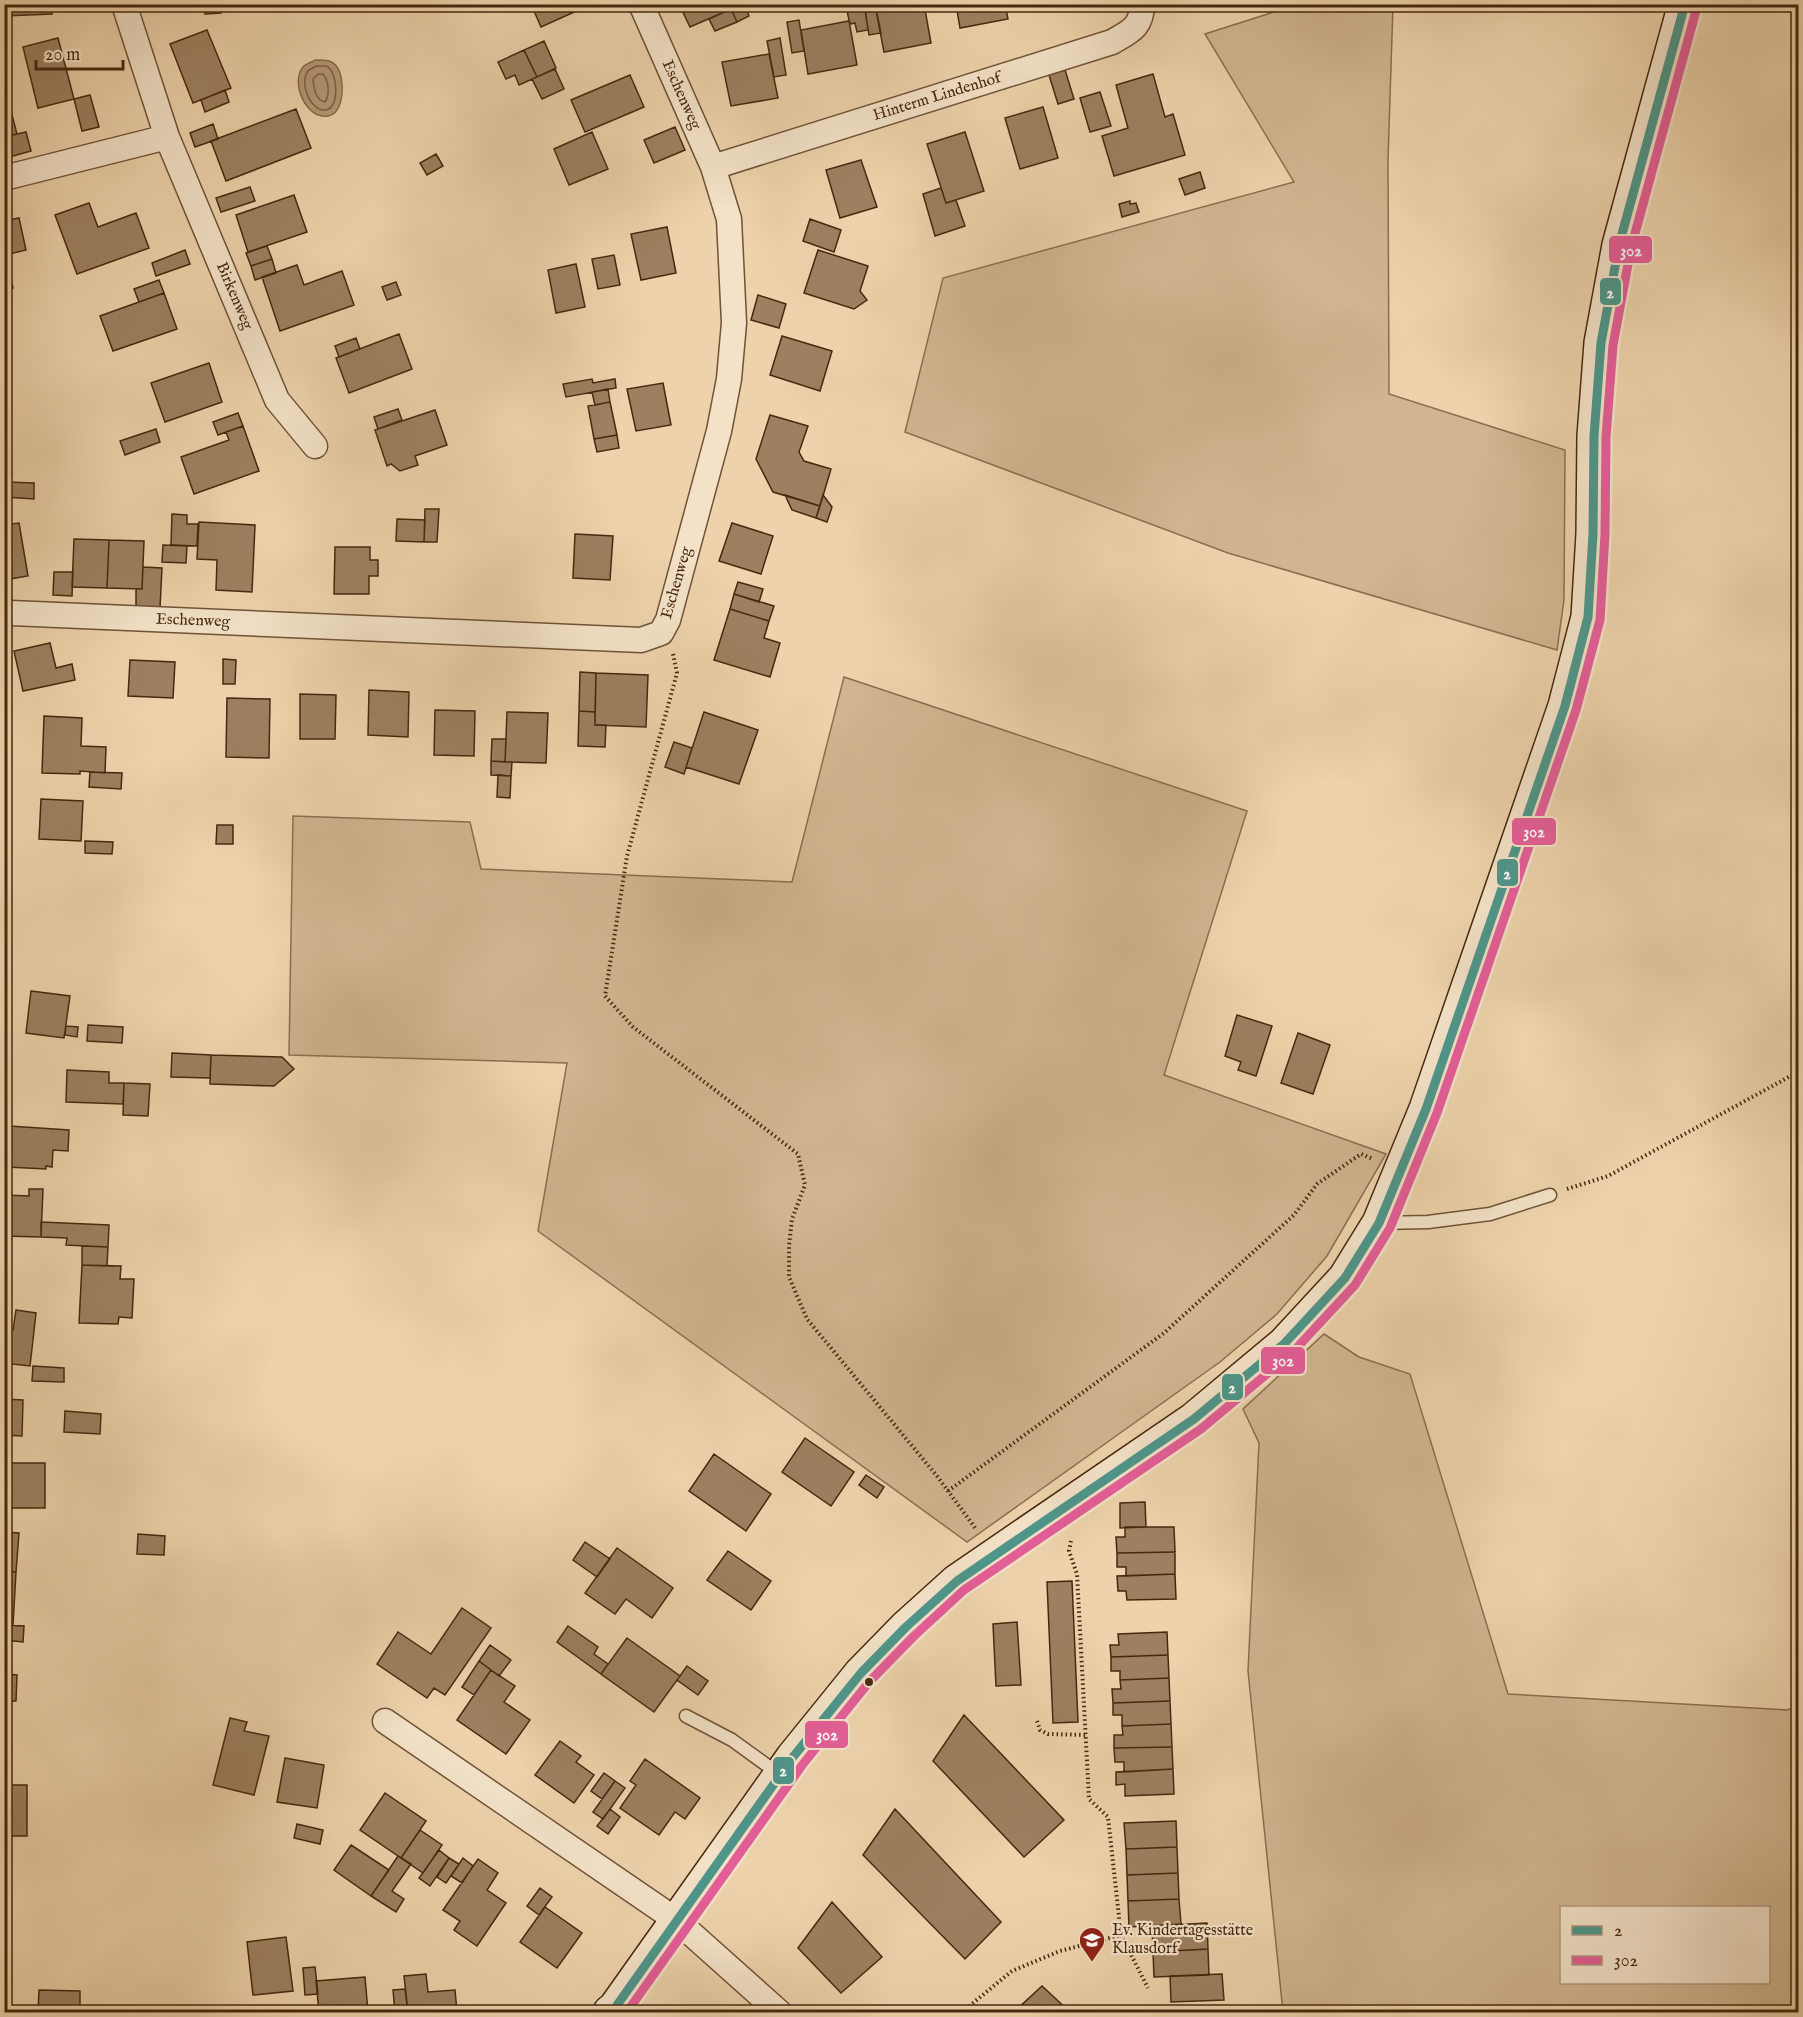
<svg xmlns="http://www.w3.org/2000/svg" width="1803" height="2017" font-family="'IM FELL English',serif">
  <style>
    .green { fill: #d1b590; stroke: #8c6e50; stroke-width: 1.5; fill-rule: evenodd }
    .water { fill: #b59876; stroke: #896b4d; stroke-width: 1.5 }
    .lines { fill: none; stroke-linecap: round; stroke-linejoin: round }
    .shore { stroke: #7e6042; stroke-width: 1.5 }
    .building { fill: #9d8060; stroke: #47280f; stroke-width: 1.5 }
    .lane-casing { stroke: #705236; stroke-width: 15 }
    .street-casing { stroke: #705236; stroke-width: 27 }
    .secondary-casing { stroke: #47280f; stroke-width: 36 }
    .path { stroke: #47280f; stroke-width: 4; stroke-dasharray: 1.5 3; stroke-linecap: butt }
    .lane { stroke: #f3e2c8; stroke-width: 12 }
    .street { stroke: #f3e2c8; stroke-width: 24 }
    .secondary { stroke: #f3e2c8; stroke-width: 33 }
    .bus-1-casing { stroke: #f3e2c8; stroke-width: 14 }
    .bus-2-casing { stroke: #f3e2c8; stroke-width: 14 }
    .bus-1 { stroke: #4e968b; stroke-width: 9 }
    .bus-2 { stroke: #e45e98; stroke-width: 9 }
    .bus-dot { fill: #47280f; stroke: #f3e2c8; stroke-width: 2 }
    .labels { text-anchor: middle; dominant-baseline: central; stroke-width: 4.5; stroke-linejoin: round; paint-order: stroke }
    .street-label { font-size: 16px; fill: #47280f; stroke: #f3e2c8 }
    .poi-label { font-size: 16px; fill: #47280f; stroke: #f3e2c8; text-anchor: start }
    .line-badge { stroke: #f3e2c8; stroke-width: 2 }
    .badge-label { font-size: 16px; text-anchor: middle; font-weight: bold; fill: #fff }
  </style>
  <rect width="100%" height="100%" fill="#edd2ab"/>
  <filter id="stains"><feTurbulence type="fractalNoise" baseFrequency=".00333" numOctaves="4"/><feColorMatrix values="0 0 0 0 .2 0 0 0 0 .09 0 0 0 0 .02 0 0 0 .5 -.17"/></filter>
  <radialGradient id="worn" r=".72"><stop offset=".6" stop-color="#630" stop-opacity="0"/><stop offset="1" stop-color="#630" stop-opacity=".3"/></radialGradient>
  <path class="green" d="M1296,5H1393L1388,160L1389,394L1565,450L1564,600L1557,650L1228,553L905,432L943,278L1294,182L1205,34Z
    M844,677L1247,811L1164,1075L1386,1154L1327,1256L1277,1314L1220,1362L967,1542L538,1231L567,1063L289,1055L293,816L470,822L481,869L792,882Z
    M1324,1334L1359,1357L1410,1374L1508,1694L1787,1710L1798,1706V2012H1283L1248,1671L1259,1443L1243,1409ZM1562,1908H1768V1982H1562Z"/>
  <path class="water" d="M315,60C323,60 332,59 337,67C345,78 345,113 328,116C306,120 290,82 303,67C306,64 312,62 315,60Z"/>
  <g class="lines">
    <path class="shore" d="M317,66C318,66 326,66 326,66C338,70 340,108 326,110C310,112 298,81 309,70C309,70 316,66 317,66Z
      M318,74H323C329,81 330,95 325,102C315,100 314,88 313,79Z"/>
  </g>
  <path class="building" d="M4,4H52V14L4,16Z
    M153,4H193V5L153,9Z
    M203,4H220L221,13L205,14Z
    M531,4H592L541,27Z
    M679,4H729L731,9L690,27Z
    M742,4H744L749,16L737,22L731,9Z
    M864,4H875L881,33L869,35Z
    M904,4H924L931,43L884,52L876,10Z
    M943,4H956V9L944,11Z
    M956,4H1005L1008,19L960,28Z
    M1037,4H1074L1039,11Z
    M865,8L868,30L857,32L855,23L850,24L847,11Z
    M731,9L737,22L715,31L709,19Z
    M799,20L804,51L792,53L787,22Z
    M849,21L857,65L808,74L801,30Z
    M207,30L231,88L193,103L170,44Z
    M58,38L74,99L38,108L23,47Z
    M780,38L786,75L774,77L767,41Z
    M544,41L556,68L537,77L524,50Z
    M524,50L537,77L519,85L515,75L506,79L498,62Z
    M769,54L778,98L731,106L722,62Z
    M555,69L564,89L542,99L532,79Z
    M1065,70L1074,99L1058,104L1049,75Z
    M1153,74L1165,117L1173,114L1185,155L1114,176L1102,136L1128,128L1116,85Z
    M630,75L644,107L585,132L571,100Z
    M225,90L229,102L205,112L201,100Z
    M1100,92L1111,126L1090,132L1080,98Z
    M90,95L99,127L82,131L74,99Z
    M7,96L17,134L4,137V97Z
    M1043,107L1058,158L1020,169L1005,118Z
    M296,109L311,148L226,181L211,141Z
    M213,124L218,139L195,147L190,133Z
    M675,127L685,150L654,163L644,140Z
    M26,132L31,151L6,158L4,137Z
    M592,132L608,169L569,185L554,149Z
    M965,132L984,191L946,203L927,144Z
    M436,154L443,166L427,175L420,163Z
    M861,160L877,207L840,218L826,170Z
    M1200,172L1205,188L1185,195L1179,179Z
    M250,187L255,201L221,212L216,198Z
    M941,188L946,203L956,200L965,226L935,236L923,194Z
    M294,195L307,232L248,252L236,215Z
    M1130,201V204L1136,203L1139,212L1122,217L1119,204Z
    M89,203L98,227L136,213L149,248L77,274L55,215Z
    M19,218L26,250L5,255L13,288L4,290V221Z
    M810,219L841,230L834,252L803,241Z
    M667,227L676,273L641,280L631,234Z
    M267,246L272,259L251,266L246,253Z
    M185,250L190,264L156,276L152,263Z
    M818,250L868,266L860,291L867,300L854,309L804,293Z
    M614,255L620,285L598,289L592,259Z
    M272,259L276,273L255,280L251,266Z
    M576,264L585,307L556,313L548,270Z
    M297,265L304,285L342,271L354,305L280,331L262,277Z
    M159,280L164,293L139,302L134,289Z
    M396,282L401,295L387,300L382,287Z
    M164,293L177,329L113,351L100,316Z
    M758,295L786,304L779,328L751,320Z
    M399,334L412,369L349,393L336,358Z
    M782,336L832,351L820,391L770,375Z
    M356,338L360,349L339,357L335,346Z
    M209,363L222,402L165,422L151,383Z
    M592,379L593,383L615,379L616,388L566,397L563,384Z
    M663,383L671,425L636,431L627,389Z
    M608,389L610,402L595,405L592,392Z
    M610,402L617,435L594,439L588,406Z
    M398,409L402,420L378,429L374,417Z
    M435,410L447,445L415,456L418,465L400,471L391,464L387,466L375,430Z
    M238,413L243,426L218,435L213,422Z
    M770,415L808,426L799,452L804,461L831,469L820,506L773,492L756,459Z
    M243,426L259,471L194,494L181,457L229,440L226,432Z
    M156,429L160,442L125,455L120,441Z
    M617,435L619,448L597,452L594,439Z
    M4,444L12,473L4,475Z
    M6,482L34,483V499L5,497Z
    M785,495L820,506L816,518L792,510Z
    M823,495L832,507L827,522L816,518Z
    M425,509H439L437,542H424Z
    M172,514L187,515V524H198L197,546L171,545Z
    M397,519L425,520L424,542L396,541Z
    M199,522L255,525L252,592L216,590L217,560L197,559Z
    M19,523L28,576L4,580V525Z
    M732,523L773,536L761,574L719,561Z
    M575,534L613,536L610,580L573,578Z
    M74,539L109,540L107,588L72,587Z
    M109,540L144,541L142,589L107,588Z
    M163,545L187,546L186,563L162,562Z
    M335,547H370V560H378V576H369V594H334Z
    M143,567L162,568L160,608L136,607V589H142Z
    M54,572H73L72,596L53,595Z
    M738,582L763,589L759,602L734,594Z
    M734,594L774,606L769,621L730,609Z
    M730,609L769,621L764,638L780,643L770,677L714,660Z
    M50,643L56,668L72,664L75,680L23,691L14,651Z
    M223,659L236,660L235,684H223Z
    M130,660L175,662L173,698L128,696Z
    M580,672L596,673L595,712L579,711Z
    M596,673L648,675L646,727L595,725Z
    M369,690L409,692L408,737L368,735Z
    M300,694L336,695L335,739H300Z
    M227,698L270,699L269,758L226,757Z
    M435,710L475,711L474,756L434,755Z
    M579,711L595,712V725H606L605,747L578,746Z
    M507,712L548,713L546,763L505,762Z
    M704,712L758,730L739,784L686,767Z
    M44,716L82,718L81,746L106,747L105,773L80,771V774L42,773Z
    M492,739H506L505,762L491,761Z
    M674,742L692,748L684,774L665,767Z
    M491,761L512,762L511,776L491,775Z
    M90,772L122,773L121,789L89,787Z
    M498,775L511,776L510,798L497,797Z
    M41,799L83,801L81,841L39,839Z
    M217,825H233V844H216Z
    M85,841L113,842L112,854L85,853Z
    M31,991L70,996L64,1038L26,1033Z
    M1237,1015L1272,1026L1256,1076L1238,1070L1241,1062L1225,1056Z
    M88,1025L123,1027L122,1043L87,1041Z
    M66,1026L78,1027L77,1037L65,1035Z
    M1298,1033L1330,1045L1313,1094L1281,1083Z
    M172,1053L211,1055L210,1078L171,1077Z
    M211,1055L282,1057L294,1069L274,1086L210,1084Z
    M67,1070L109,1072V1083H124L123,1104L66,1102Z
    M124,1083L150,1084L148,1116L123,1115Z
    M9,1126L69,1130L68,1151L53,1150L52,1167L46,1166V1169L7,1167Z
    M29,1189H43L41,1237L4,1236V1195L29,1196Z
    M41,1222L109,1225L108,1247L66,1245L67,1238L41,1237Z
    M82,1246L108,1247L107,1266L82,1265Z
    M82,1265L121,1266L120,1279H134L132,1318L119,1317L118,1324L79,1323Z
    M16,1310L36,1313L30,1366L4,1363V1328L13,1330Z
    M33,1366L64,1368V1382L32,1381Z
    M4,1399L23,1400L22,1436L4,1435Z
    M65,1411L101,1414L100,1434L64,1432Z
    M805,1438L854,1472L831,1506L782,1472Z
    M714,1454L771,1494L746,1531L689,1491Z
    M4,1463H45V1508H4Z
    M866,1475L884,1487L877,1498L859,1485Z
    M1145,1502L1146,1527L1120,1528V1503Z
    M1125,1527H1174L1175,1552L1117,1553L1116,1537H1125Z
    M4,1532L19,1533L16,1572L4,1571Z
    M138,1534L165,1536L164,1555L137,1554Z
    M585,1542L610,1559L597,1577L573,1560Z
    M617,1548L673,1588L652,1618L626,1599L615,1614L585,1593Z
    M728,1551L771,1581L751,1610L707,1580Z
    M1175,1552V1574L1126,1576V1567H1117V1553Z
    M4,1571L16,1572L13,1625H4Z
    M1175,1574L1176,1599L1127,1600L1126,1591H1118L1117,1576Z
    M1072,1581L1078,1722L1053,1723L1047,1582Z
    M462,1608L491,1628L445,1695L434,1688L427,1698L377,1664L398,1632L431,1654Z
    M1017,1622L1021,1685L996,1686L993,1624Z
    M4,1625L24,1626L23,1642L4,1640Z
    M568,1626L598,1647L594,1654L608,1664L601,1674L557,1642Z
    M1167,1632L1168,1655L1111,1657L1110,1645H1119L1118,1634Z
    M627,1638L680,1676L654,1712L601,1674Z
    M490,1645L511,1660L499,1676L479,1661Z
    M1168,1655L1169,1678L1120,1680V1671H1111V1657Z
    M479,1661L491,1670L474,1695L462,1687Z
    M687,1666L708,1681L698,1695L677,1680Z
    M491,1670L515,1686L504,1702L530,1720L506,1754L457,1720Z
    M4,1674L17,1675L16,1701H4Z
    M1169,1678L1170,1701L1113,1703L1112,1689H1121L1120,1680Z
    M1170,1701L1171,1724L1122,1726V1715H1113V1703Z
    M964,1715L1064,1820L1024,1857L933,1761Z
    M230,1718L247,1722L244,1731L269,1736L254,1795L213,1785Z
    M1171,1724L1172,1747L1114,1748V1735H1123L1122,1726Z
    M560,1741L581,1756L576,1762L594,1775L574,1803L535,1775Z
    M1172,1747L1173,1769L1124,1772V1762H1115L1114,1748Z
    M285,1758L324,1765L317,1808L277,1802Z
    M645,1759L700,1798L685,1819L675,1812L659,1835L620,1808L636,1785L630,1781Z
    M1173,1769L1174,1794L1125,1796V1784L1116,1785V1772Z
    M604,1773L615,1781L602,1799L591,1791Z
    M615,1781L625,1788L603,1819L593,1812Z
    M4,1785H27V1836H4Z
    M385,1793L426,1821L401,1858L360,1830Z
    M610,1809L620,1817L608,1834L597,1826Z
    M895,1809L1001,1922L965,1959L863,1855Z
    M1176,1821L1177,1847L1126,1849L1124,1823Z
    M297,1824L323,1830L320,1844L294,1838Z
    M420,1830L442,1845L423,1873L401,1858Z
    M351,1845L389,1870L371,1896L334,1870Z
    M1177,1847L1178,1873L1127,1875L1126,1849Z
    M439,1850L449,1858L430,1886L419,1878Z
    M398,1856L411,1864L392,1891L404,1899L396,1912L371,1896Z
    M449,1858L459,1864L446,1883L437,1877Z
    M463,1858L473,1866L462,1883L451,1876Z
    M478,1859L498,1873L487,1890L506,1903L477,1946L454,1930L460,1921L443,1910Z
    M1178,1873L1179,1899L1128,1901L1127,1875Z
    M540,1888L552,1897L539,1915L527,1906Z
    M1179,1899L1181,1924L1129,1927L1128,1901Z
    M832,1902L882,1957L841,1993L798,1948Z
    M545,1907L582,1933L557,1968L520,1942Z
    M1207,1923L1208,1949L1153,1952L1152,1926Z
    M286,1937L293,1991L253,1995L247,1942Z
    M1208,1949L1209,1975L1154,1977L1153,1952Z
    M315,1967L318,1994L305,1995L303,1968Z
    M426,1974L428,1992L455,1990L457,2012H408L404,1976Z
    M1222,1974L1224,2000L1171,2002L1170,1976Z
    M365,1977L368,2012H319L316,1981Z
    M1042,1986L1070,2012H1014Z
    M405,1989L408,2012H395L393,1990Z
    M39,1990L80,1991V2012H38Z"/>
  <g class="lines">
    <g class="lane-casing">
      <path id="lane" d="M1380,1223L1428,1222L1490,1214L1550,1195
        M686,1716L732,1740L779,1774"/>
    </g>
    <g class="street-casing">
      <path id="street" d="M124,4L167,137L277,400L315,446
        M713,167L1112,42C1129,32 1142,28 1142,4
        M4,178L167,137
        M4,614L11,613L641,640L661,633L668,620L719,431L729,379L734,323L729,219L713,167L641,4
        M385,1721L676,1920L779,2012"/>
    </g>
    <g class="secondary-casing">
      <path id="secondary" d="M610,2012L615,2008L793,1757L861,1673L906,1627L957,1581L1194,1419L1284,1344L1345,1278L1379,1223L1426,1109L1565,706L1588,617L1593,534L1594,436L1601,343L1619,245L1685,4"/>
    </g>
    <path class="path" d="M673,654L677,673L627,856L605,996L633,1027L798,1154L805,1185L792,1219L789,1246V1277L807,1319L937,1476L976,1529
      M1567,1189L1608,1176L1798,1072
      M948,1491L1164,1333L1294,1215L1317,1184L1361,1154L1373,1159
      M1071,1541L1069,1551L1077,1574L1089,1799L1108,1817L1121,1935L1148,1988
      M1037,1721L1040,1730L1048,1734L1086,1735
      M962,2012L1012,1971L1060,1951L1121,1935"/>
    <use href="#lane" class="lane"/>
    <use href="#street" class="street"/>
    <use href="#secondary" class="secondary"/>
    <g class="bus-1-casing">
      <path id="bus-1" d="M610,2012L615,2008L793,1757L861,1673L906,1627L957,1581L1194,1419L1284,1344L1345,1278L1379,1223L1426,1109L1565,706L1588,617L1593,534L1594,436L1601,343L1619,245L1685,4"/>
    </g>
    <g class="bus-2-casing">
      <path id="bus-2" d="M627,2012L803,1764L870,1681L914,1636L964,1590L1201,1429L1292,1353L1355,1285L1390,1228L1437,1113L1576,710L1600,620L1605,534L1606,437L1613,345L1631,248L1697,7"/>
    </g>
    <use href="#bus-1" class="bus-1"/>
    <use href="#bus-2" class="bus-2"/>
  </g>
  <defs>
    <g id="school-pin" transform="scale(1.35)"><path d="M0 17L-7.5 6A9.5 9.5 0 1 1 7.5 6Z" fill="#8f2418" stroke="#f3e2c8"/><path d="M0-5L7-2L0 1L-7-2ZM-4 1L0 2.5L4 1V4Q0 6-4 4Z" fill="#fff"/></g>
  </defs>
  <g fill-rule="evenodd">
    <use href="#school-pin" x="1092" y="1940"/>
  </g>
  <circle class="bus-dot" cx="869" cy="1682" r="5"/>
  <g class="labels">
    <g class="street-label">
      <text transform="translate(681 95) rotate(66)">Eschenweg</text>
      <text transform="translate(937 97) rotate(-17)">Hinterm Lindenhof</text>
      <text transform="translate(234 296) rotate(67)">Birkenweg</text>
      <text transform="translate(677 583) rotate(-74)">Eschenweg</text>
      <text transform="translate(193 621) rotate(2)">Eschenweg</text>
    </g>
    <g class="poi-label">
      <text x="1112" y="1931">Ev. Kindertagesstätte<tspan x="1112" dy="18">Klausdorf</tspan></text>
    </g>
  </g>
  <g class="line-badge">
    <rect x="1608" y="235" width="45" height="29" rx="6" fill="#e45e98"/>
    <rect x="1599" y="277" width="23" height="29" rx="6" fill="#4e968b"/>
    <rect x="1511" y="817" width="46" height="29" rx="6" fill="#e45e98"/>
    <rect x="1496" y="858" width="23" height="29" rx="6" fill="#4e968b"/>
    <rect x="1260" y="1346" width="46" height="29" rx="6" fill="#e45e98"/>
    <rect x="1221" y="1373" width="23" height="28" rx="6" fill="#4e968b"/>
    <rect x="804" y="1720" width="45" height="29" rx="6" fill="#e45e98"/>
    <rect x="772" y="1756" width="23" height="29" rx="6" fill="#4e968b"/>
  </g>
  <g class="badge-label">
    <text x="1631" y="256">302</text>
    <text x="1610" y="298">2</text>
    <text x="1534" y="837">302</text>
    <text x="1507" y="879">2</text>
    <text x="1283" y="1366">302</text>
    <text x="1232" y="1393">2</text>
    <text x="827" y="1740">302</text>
    <text x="783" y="1776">2</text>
  </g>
  <rect width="1803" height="2017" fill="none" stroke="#edd2ab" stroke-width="24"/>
  <rect x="6" y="6" width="1791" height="2005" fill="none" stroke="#47280f" stroke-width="3"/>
  <rect x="12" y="12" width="1779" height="1993" fill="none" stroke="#47280f" stroke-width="1.5"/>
  <rect x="1560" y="1906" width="210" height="78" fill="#f3e2c8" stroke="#ae987e" stroke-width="1.5"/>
  <rect x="1572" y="1926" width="30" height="9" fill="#4e968b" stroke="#ae987e" stroke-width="1.5"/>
  <text x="1614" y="1936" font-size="18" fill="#47280f">2</text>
  <rect x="1572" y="1956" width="30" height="9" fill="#e45e98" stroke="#ae987e" stroke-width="1.5"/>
  <text x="1614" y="1966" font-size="18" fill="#47280f">302</text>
  <path d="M36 60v9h87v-9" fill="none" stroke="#47280f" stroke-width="3"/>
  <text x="45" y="60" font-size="18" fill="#47280f" stroke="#f3e2c8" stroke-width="4.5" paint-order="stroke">20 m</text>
  <rect width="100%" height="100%" filter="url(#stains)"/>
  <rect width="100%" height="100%" fill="url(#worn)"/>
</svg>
